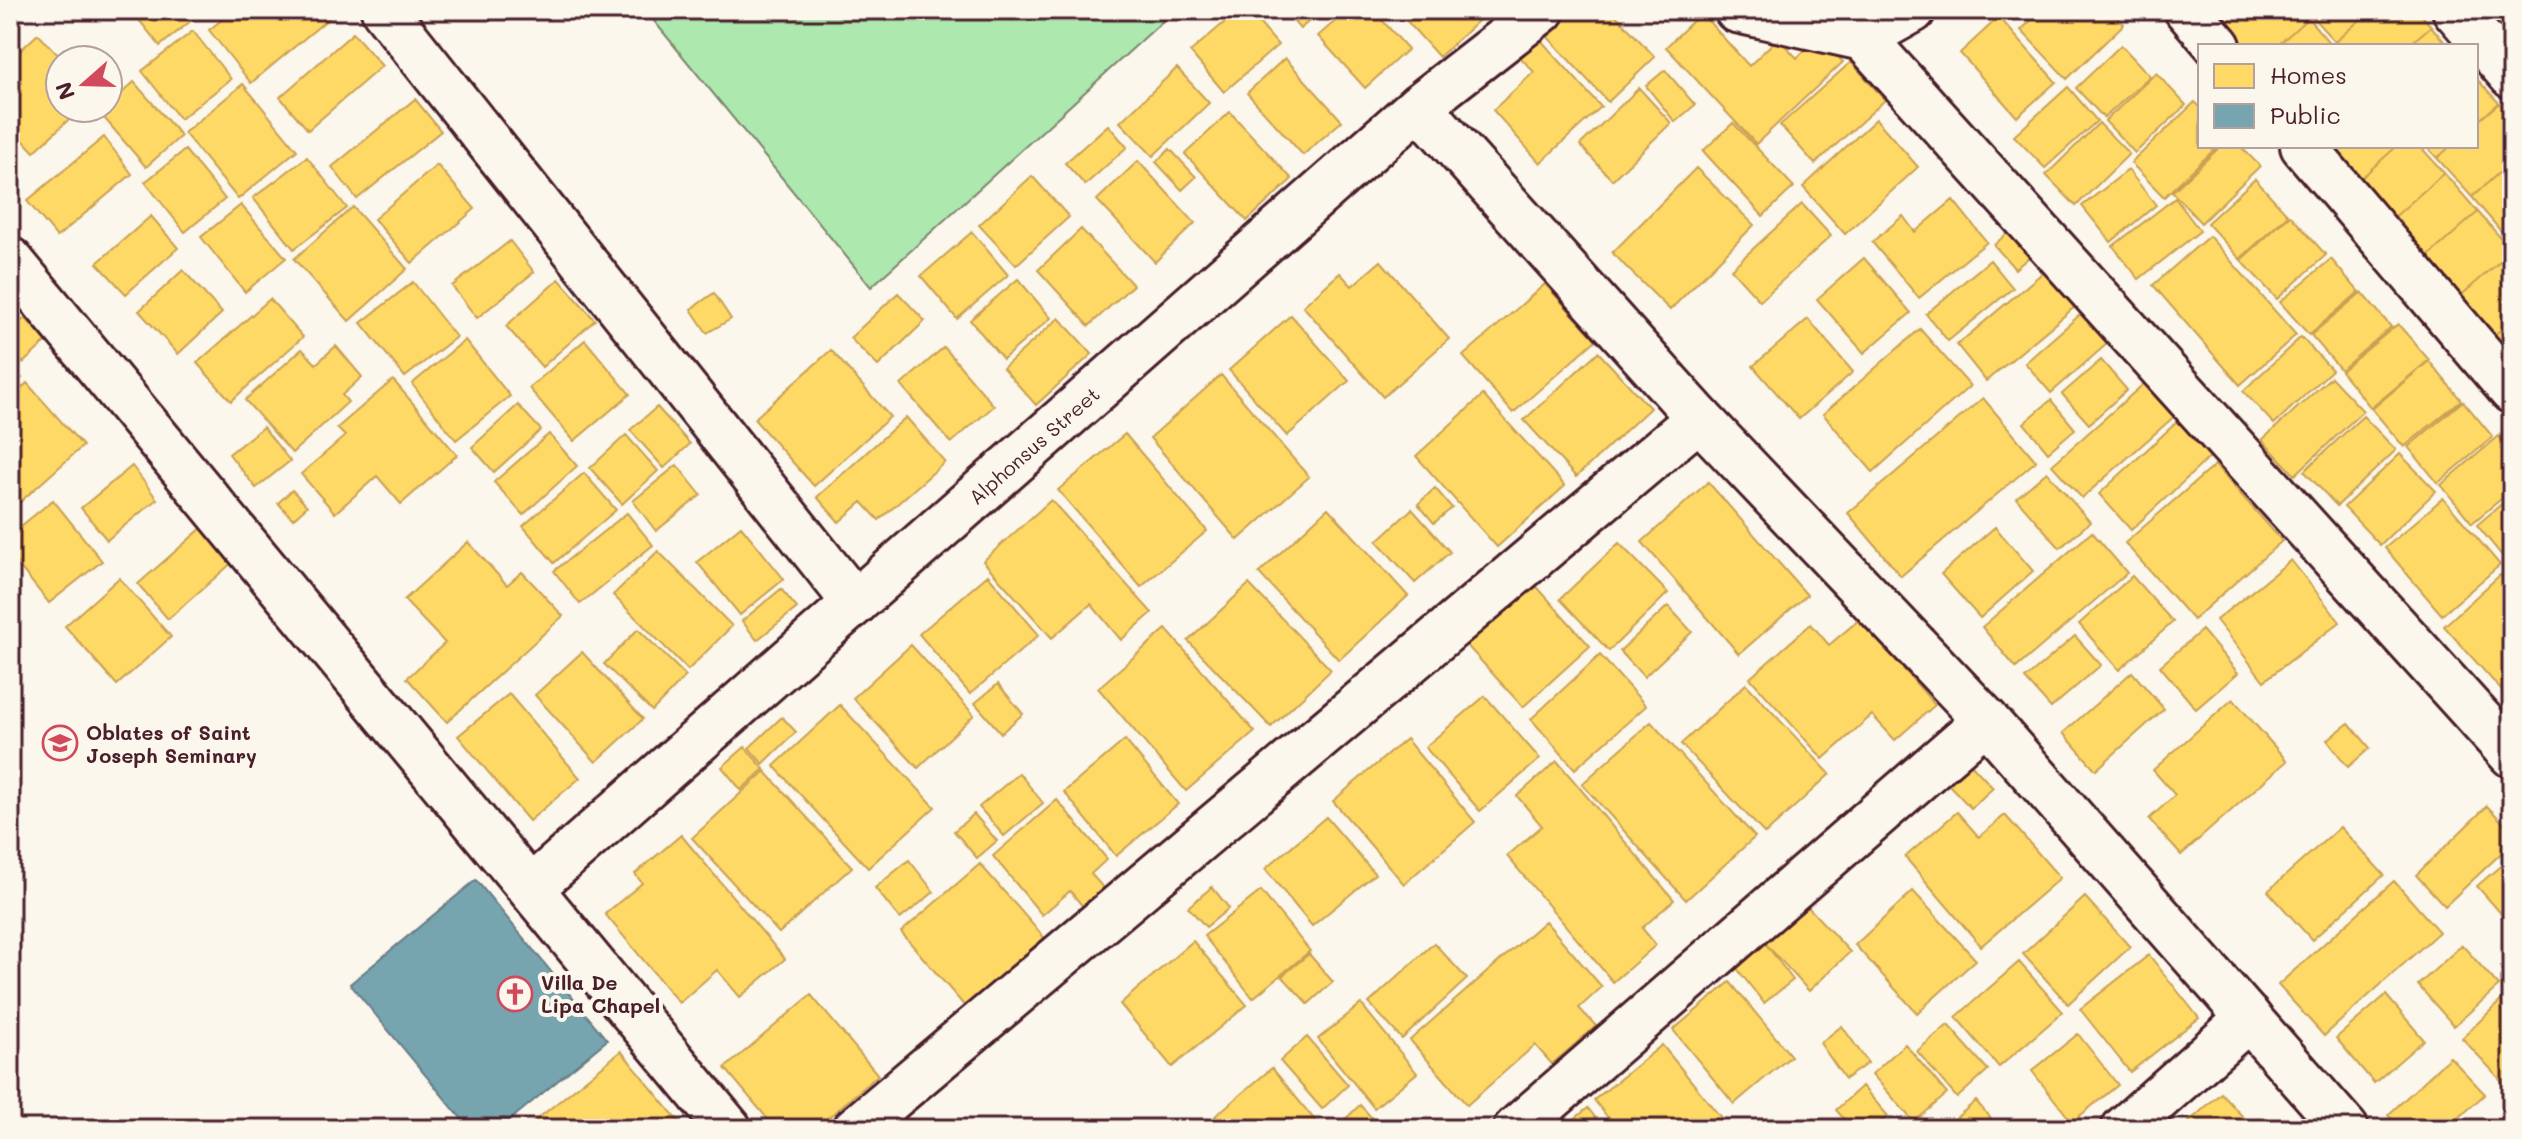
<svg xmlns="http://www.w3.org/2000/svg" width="2522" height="1139" font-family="Mali,sans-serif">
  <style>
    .green { fill: #ade8ae; stroke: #7c846c; stroke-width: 2 }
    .homes { fill: #ffd966; stroke: #c9a154; stroke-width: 2 }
    .public { fill: #76a5af; stroke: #697d87; stroke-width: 2 }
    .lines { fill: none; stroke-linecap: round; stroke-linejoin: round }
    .minor-casing { stroke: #4a1f2b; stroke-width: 50 }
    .minor { stroke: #fbf7ec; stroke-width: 44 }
    .labels { text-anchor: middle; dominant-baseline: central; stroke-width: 8; stroke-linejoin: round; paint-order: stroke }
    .street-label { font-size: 20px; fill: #4a1f2b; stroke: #fbf7ec }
    .poi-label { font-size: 20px; font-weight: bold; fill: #4a1f2b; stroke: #fbf7ec; text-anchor: start }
  </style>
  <rect width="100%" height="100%" fill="#fbf7ec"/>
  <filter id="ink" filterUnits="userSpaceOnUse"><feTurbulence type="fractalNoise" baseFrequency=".0125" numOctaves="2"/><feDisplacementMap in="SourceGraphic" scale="16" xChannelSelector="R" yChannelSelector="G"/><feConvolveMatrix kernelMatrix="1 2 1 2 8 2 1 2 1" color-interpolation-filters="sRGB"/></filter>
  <g filter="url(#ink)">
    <path class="green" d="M645,10H1175L871,287Z"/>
    <path class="homes" d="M131,10H204L160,46Z
      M234,10H323L329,18L251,83L209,30Z
      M1239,10H1248L1278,45L1224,92L1190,52Z
      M1284,10H1322L1300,29Z
      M1348,10H1373L1408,49L1365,88L1318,36Z
      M1397,10H1490L1439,57Z
      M1570,10H1611L1655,57L1608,102L1545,34Z
      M2042,10H2110L2124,24L2067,79L2021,30Z
      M2239,10H2301L2308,18L2277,46H2223L2212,34Z
      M2306,10H2371L2335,42Z
      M2371,10H2417L2431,26L2408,46H2339L2335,42Z
      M1701,13L1749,66L1778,38L1797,58L1819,36L1843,62L1756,144L1666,47Z
      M1999,17L2056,82L2017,117L1960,53Z
      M2308,18L2332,46H2277Z
      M2512,18V51L2496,33Z
      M2431,26L2448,46H2408Z
      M193,31L231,79L180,119L142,71Z
      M353,33L382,66L308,130L280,97Z
      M38,34L63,60H60V108H81L34,152L10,126V60Z
      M1539,38L1601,107L1540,163L1493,110L1534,72L1519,56Z
      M2121,45L2150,76L2104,118L2076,88Z
      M1285,58L1342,121L1303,155L1247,93Z
      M1851,62L1885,100L1815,164L1780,125Z
      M1177,68L1209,103L1153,156L1120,122Z
      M1665,70L1695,105L1675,122L1646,86Z
      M2156,73L2186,105L2135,153L2105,121Z
      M2476,78L2499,103L2476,123Z
      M134,82L181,136L146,167L100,113Z
      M243,84L297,150L238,199L184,133Z
      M2068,87L2097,121L2045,168L2014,136Z
      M1639,88L1671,123L1612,180L1580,145Z
      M415,99L441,131L357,199L332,167Z
      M2195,102L2200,107V146H2218L2164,197L2131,163Z
      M2499,103L2512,118V161L2472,197L2437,158L2451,146H2476V123Z
      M1230,112L1292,179L1247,221L1185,154Z
      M1876,119L1918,167L1845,234L1803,187Z
      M1733,123L1794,187L1763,216L1703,151Z
      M2099,123L2129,154L2076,206L2046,175Z
      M1108,125L1127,147L1085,185L1065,163Z
      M104,137L132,174L57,237L27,201Z
      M2221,146H2240L2260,166L2201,223L2172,192Z
      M2319,146H2397L2349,189Z
      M2397,146H2420L2444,173L2382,228L2349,189Z
      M2426,146H2451L2437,158Z
      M1170,149L1196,177L1182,190L1156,162Z
      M185,150L225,199L185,232L145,182Z
      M307,157L347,208L294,249L253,198Z
      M1138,161L1195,223L1155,262L1097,200Z
      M2512,161V230L2505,236L2472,197Z
      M437,165L475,209L412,263L374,219Z
      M1696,168L1754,225L1670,310L1612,253Z
      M2128,170L2156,205L2111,242L2082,206Z
      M2444,173L2478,212L2417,266L2382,228Z
      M1032,176L1069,217L1016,265L979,225Z
      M2255,179L2288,215L2240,259L2207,223Z
      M2175,198L2200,231L2139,279L2113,246Z
      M1953,200L1987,242L1919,298L1872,242L1903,216L1915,232Z
      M1802,204L1831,236L1760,301L1731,269Z
      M241,205L286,258L245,292L201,237Z
      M353,207L407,269L349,321L294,259Z
      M2478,212L2512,251L2450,305L2417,266Z
      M2290,215L2326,255L2277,299L2241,260Z
      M151,216L178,248L126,294L97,263Z
      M2020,222L2042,246L2015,269L1994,245Z
      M1081,229L1133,285L1089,326L1038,270Z
      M972,232L1008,275L957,319L921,276Z
      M2209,236L2296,335L2240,385L2153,285Z
      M510,241L534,272L477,318L452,286Z
      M2512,251V319L2485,344L2450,305Z
      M1864,258L1911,313L1864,353L1817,299Z
      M2331,259L2359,292L2309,335L2280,302Z
      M1990,260L2013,288L1948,341L1926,314Z
      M1381,261L1449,339L1383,397L1303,306L1340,273L1352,286Z
      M2047,269L2077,305L1986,381L1957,345Z
      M183,270L222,313L178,354L139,311Z
      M559,279L595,320L542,367L506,326Z
      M1018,279L1051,318L1003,359L970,320Z
      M413,282L456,337L405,377L361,323Z
      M1545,284L1596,340L1513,413L1463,356Z
      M2362,292L2391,327L2341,370L2311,335Z
      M714,293L731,319L707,333L691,309Z
      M898,293L925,321L878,366L850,338Z
      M270,299L303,337L231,401L197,363Z
      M2082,313L2108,343L2051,393L2025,363Z
      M1291,315L1349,381L1287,436L1229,370Z
      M25,318L47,341L23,363L10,350V331Z
      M1059,318L1092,354L1036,405L1003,368Z
      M1808,319L1853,372L1799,419L1753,366Z
      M2512,319V375L2485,344Z
      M2398,324L2429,360L2371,408L2341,371Z
      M1920,329L1970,386L1873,472L1823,414Z
      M2301,337L2332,370L2274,424L2243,391Z
      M465,340L510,396L456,440L412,384Z
      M585,340L630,394L574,441L529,388Z
      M336,346L362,377L342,395L348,402L292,453L245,400L302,349L316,364Z
      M944,347L994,406L951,443L901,385Z
      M831,350L890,417L814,486L754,419Z
      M1598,352L1650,408L1576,477L1524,420Z
      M2101,360L2127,390L2089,424L2062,394Z
      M2429,361L2461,400L2404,447L2372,409Z
      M10,363L22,378L10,388Z
      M1221,375L1309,477L1238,540L1150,438Z
      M2331,377L2363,411L2295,475L2262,440Z
      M393,380L457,455L401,504L377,476L335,513L301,474L345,436L337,428Z
      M2147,381L2177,414L2082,498L2052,465Z
      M27,383L83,446L10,511V399Z
      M1483,395L1565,486L1497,547L1416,456Z
      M1983,398L2036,461L1901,576L1848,513Z
      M2051,400L2075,429L2048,452L2024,423Z
      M2463,401L2493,437L2438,483L2408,447Z
      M518,405L541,430L494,472L472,447Z
      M657,407L690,444L664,468L630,430Z
      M2363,416L2396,450L2337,506L2304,471Z
      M906,417L945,462L879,520L862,502L839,522L817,497Z
      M2178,421L2210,457L2131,530L2099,494Z
      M263,427L290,461L256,488L229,454Z
      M549,434L577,466L523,515L494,482Z
      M1125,434L1207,531L1141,587L1058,490Z
      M626,435L658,471L622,504L590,468Z
      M2499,436L2512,452V490L2472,523L2441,485Z
      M2400,454L2436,491L2380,545L2344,507Z
      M677,465L701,495L656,531L633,501Z
      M2215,465L2282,541L2193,620L2125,543Z
      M132,466L157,499L107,540L81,508Z
      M2047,472L2090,522L2060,548L2016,498Z
      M584,473L616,510L554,563L523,526Z
      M1708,482L1807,595L1739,654L1642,542Z
      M1435,488L1452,508L1434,523L1418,504Z
      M292,490L307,506L293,519L278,503Z
      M2512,495V568L2477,525Z
      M2443,498L2500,565L2442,615L2385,548Z
      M53,500L102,561L49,603L10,555V535Z
      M1051,500L1152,613L1121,640L1091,604L1052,638L983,561Z
      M1328,508L1408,596L1339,660L1259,573Z
      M1412,509L1450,552L1415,583L1377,541Z
      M627,513L653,545L580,604L554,571Z
      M741,526L784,579L740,615L697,562Z
      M203,527L233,562L168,619L138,584Z
      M1995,527L2033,571L1980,618L1941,574Z
      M2092,532L2127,573L2016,668L1982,627Z
      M468,542L507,585L522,572L563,616L447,722L407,678L445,643L404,600Z
      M1619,543L1668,593L1609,651L1560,599Z
      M658,551L732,626L688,670L613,595Z
      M2291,560L2340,622L2264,681L2216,620Z
      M988,575L1039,635L970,694L919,634Z
      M2500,575L2512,589L2510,700L2444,626Z
      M2132,576L2173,622L2119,670L2079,624Z
      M119,578L171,637L117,685L65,626Z
      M1529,578L1590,646L1523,707L1462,640Z
      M1249,584L1331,670L1271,727L1188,641Z
      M781,589L797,608L757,640L742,621Z
      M1668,606L1692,632L1644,677L1620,651Z
      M1860,619L1935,705L1895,740L1872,715L1823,759L1750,678L1811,624L1829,645Z
      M638,629L686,676L652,711L604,664Z
      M1166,629L1255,732L1186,791L1098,688Z
      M2202,630L2238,673L2196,709L2160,666Z
      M2075,636L2101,665L2051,708L2025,679Z
      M911,645L974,715L918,768L853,698Z
      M582,652L643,719L596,762L535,695Z
      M1600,655L1646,706L1575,769L1531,719Z
      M2132,672L2164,709L2096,770L2063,733Z
      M998,684L1023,714L1001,733L975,703Z
      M1746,684L1830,774L1765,834L1681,744Z
      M509,694L580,778L529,821L458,736Z
      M1485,696L1540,759L1480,811L1425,747Z
      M2233,699L2287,761L2181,855L2149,819L2175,795L2153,770Z
      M840,705L935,807L868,868L774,766Z
      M782,717L796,732L763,764L749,748Z
      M1651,722L1755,837L1686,900L1582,784Z
      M2349,723L2370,748L2348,767L2327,740Z
      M1406,739L1475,822L1404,884L1333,801Z
      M1125,740L1178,804L1116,856L1064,792Z
      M745,747L764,769L741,790L722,767Z
      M1557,761L1674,900L1642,928L1656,945L1613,982L1507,856L1542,826L1517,796Z
      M1970,763L1993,788L1971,808L1948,784Z
      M765,771L852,867L779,933L692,838Z
      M1019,773L1043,803L1004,836L979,807Z
      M1057,800L1107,859L1091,874L1106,891L1085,909L1070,891L1042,915L993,856Z
      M2487,806L2512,832V843L2445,906L2416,875Z
      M1957,812L1979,837L2005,815L2060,878L1981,946L1905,857Z
      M974,814L997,841L977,858L954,831Z
      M1326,817L1375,874L1312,926L1265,869Z
      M2340,827L2384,875L2312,940L2268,891Z
      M681,835L785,959L740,997L717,970L679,1003L605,914L642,883L635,874Z
      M2512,856V911L2505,918L2477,886Z
      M909,860L934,892L900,919L875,888Z
      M980,864L1047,941L968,1010L901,932Z
      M2394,881L2439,932L2324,1036L2278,985Z
      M1212,887L1229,908L1206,927L1188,907Z
      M1261,891L1310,951L1253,998L1204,936Z
      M1913,891L1976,960L1917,1013L1855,945Z
      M1795,893L1850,952L1809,991L1754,931Z
      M2085,897L2130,947L2068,1004L2023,954Z
      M1545,921L1602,987L1579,1008L1596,1026L1552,1064L1535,1045L1467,1105L1410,1040Z
      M1193,941L1247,1005L1172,1067L1120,1004Z
      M1434,943L1467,979L1402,1039L1369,1003Z
      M1765,943L1793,980L1764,1003L1735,966Z
      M2462,945L2499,986L2454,1026L2418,985Z
      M1309,954L1333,982L1308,1004L1282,976Z
      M2149,955L2199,1018L2130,1072L2080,1009Z
      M2019,962L2063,1012L1999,1067L1956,1017Z
      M1730,982L1791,1056L1734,1104L1673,1030Z
      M2508,994L2512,998V1092L2462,1038Z
      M811,995L878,1075L815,1129H776L725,1068Z
      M2386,995L2424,1040L2374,1083L2336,1038Z
      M1361,1004L1417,1073L1374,1108L1318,1039Z
      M1948,1025L1988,1070L1957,1098L1917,1051Z
      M1842,1026L1868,1063L1845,1079L1820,1043Z
      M2078,1034L2118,1085L2072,1122L2032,1071Z
      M1307,1037L1348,1085L1322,1109L1280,1061Z
      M1905,1044L1947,1094L1914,1122L1872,1074Z
      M1662,1045L1723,1120L1712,1129H1617L1594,1100Z
      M621,1051L685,1129H525Z
      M2450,1057L2485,1094L2447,1129H2401L2388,1115Z
      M1272,1068L1322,1129H1226L1215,1116Z
      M1862,1086L1888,1116L1873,1129H1853L1836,1110Z
      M2221,1093L2254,1129H2181Z
      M1976,1101L2000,1129H1943Z
      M1360,1105L1382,1129H1335Z
      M1588,1108L1604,1129H1562Z
      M901,1111L916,1129H879Z"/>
    <path class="public" d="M476,880L607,1040L499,1129H470L350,984Z"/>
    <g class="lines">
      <g class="minor-casing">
        <g id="minor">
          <path d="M384,10L855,603"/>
          <path d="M1737,10L1863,38L1913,10"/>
          <path d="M2187,10L2218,46"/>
          <path d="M2455,10L2512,76"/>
          <path d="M1863,38L2512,755"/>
          <path d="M1419,106L1699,418L1986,720L2346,1129"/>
          <path d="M2303,146L2512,391"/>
          <path d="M10,260L729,1129"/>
          <path id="s1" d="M531,888L1419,106L1542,10"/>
          <path d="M855,1129L1699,418"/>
          <path d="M1516,1129L1986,720"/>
          <path d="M2124,1129L2249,1018"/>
        </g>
      </g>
      <use href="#minor" class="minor"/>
    </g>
  </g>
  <defs>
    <g id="school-ring" transform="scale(1.8)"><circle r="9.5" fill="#fbf7ec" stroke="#d1495b" stroke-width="1.5"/><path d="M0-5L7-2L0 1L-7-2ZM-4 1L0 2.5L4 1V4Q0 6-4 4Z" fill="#d1495b"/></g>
    <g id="church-ring" transform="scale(1.8)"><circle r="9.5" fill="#fbf7ec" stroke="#d1495b" stroke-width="1.5"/><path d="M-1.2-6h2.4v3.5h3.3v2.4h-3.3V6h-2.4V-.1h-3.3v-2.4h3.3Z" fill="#d1495b"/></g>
  </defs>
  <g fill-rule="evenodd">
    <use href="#school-ring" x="60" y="743"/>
    <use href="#church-ring" x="515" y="994"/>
  </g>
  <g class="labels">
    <g class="street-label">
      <text stroke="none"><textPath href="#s1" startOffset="670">Alphonsus Street</textPath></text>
    </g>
    <g class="poi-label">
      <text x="86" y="732">Oblates of Saint<tspan x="86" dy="23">Joseph Seminary</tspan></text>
      <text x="541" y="982">Villa De<tspan x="541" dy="23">Lipa Chapel</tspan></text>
    </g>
  </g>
  <rect width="2522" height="1139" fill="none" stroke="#fbf7ec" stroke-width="40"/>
  <rect x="20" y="20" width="2482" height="1099" fill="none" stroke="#4a1f2b" stroke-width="3" filter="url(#ink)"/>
  <rect x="2198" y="44" width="280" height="104" fill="#fbf7ec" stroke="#b4a19f" stroke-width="2"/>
  <rect x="2214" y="64" width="40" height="24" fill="#ffd966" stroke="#b4a19f" stroke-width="2"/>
  <text x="2270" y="84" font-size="24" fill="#4a1f2b">Homes</text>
  <rect x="2214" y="104" width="40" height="24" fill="#76a5af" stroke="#b4a19f" stroke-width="2"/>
  <text x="2270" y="124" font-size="24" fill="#4a1f2b">Public</text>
  <g transform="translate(84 84) rotate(250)"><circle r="38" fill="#fbf7ec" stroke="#b4a19f" stroke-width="2"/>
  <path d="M0-6L14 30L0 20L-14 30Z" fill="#d1495b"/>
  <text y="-12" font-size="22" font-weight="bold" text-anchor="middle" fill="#4a1f2b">N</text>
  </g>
</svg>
